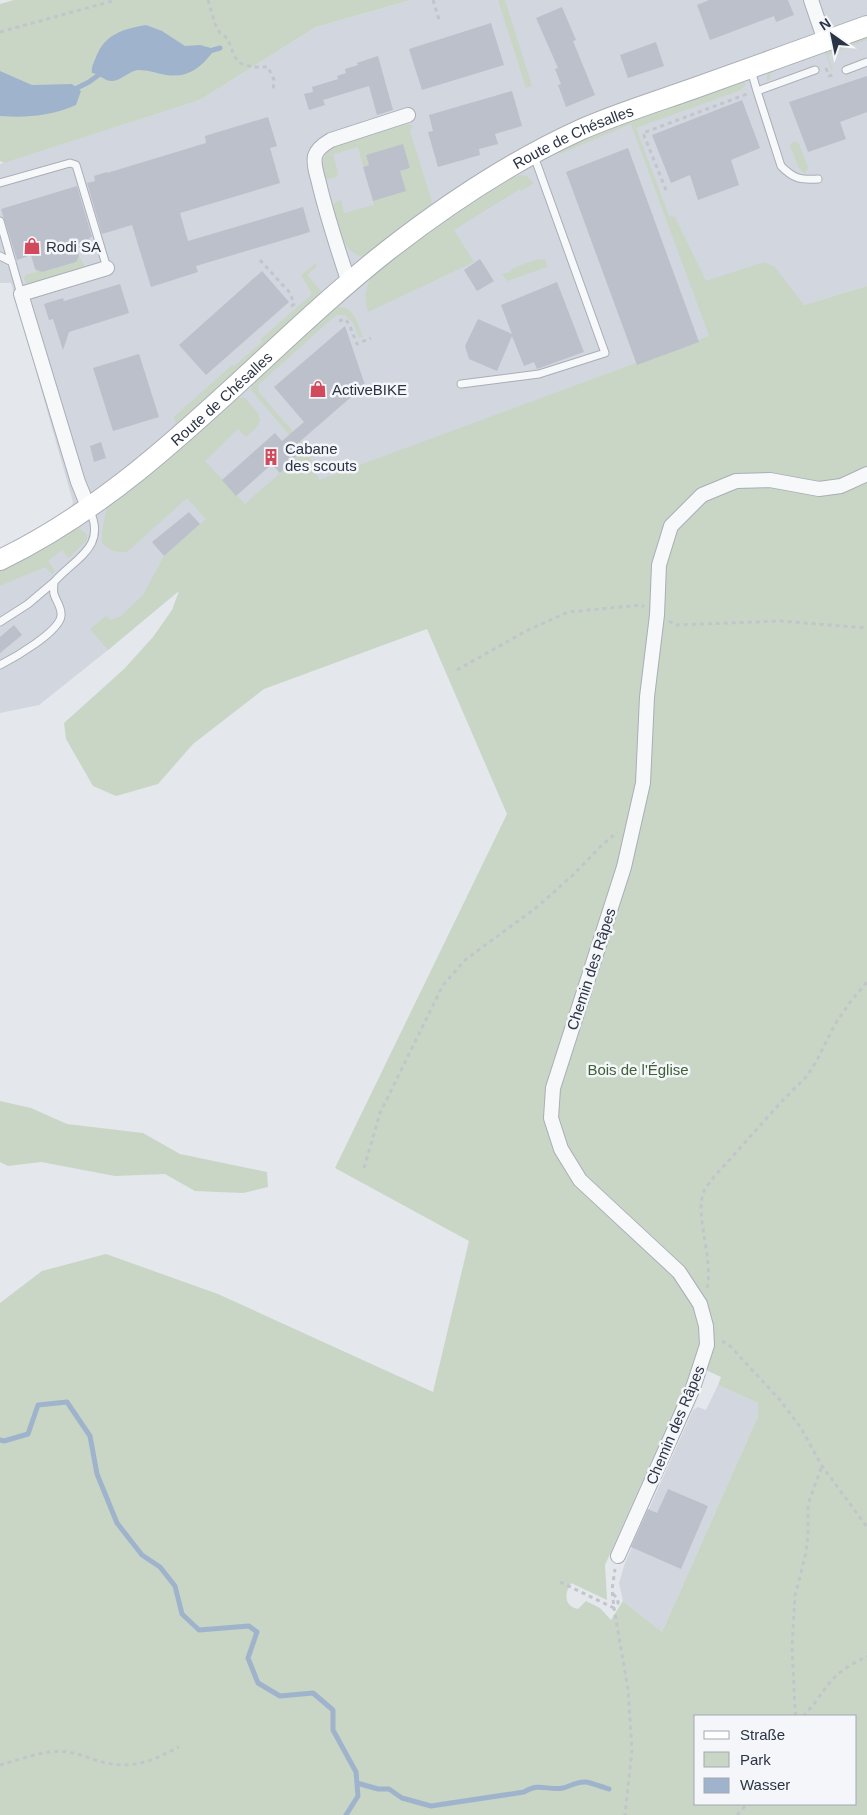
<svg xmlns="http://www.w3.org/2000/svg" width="867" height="1815" font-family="Arial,sans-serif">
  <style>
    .built { fill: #d2d6de }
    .green { fill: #c9d6c5; fill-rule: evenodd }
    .water { fill: #9fb4cc }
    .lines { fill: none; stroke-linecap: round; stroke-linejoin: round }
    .stream { stroke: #9fb4cc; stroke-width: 5 }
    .building { fill: #bbc0ca }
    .lane-casing { stroke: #a9aeb7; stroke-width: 9 }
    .street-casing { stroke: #a9aeb7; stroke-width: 16 }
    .secondary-casing { stroke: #a9aeb7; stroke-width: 22 }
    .path { stroke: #c2c5cb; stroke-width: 3; stroke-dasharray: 4 4; stroke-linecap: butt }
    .lane { stroke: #f7f8fa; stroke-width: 7 }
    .street { stroke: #f7f8fa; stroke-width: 14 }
    .secondary { stroke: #fff; stroke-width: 20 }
    .labels { text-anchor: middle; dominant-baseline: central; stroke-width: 5; stroke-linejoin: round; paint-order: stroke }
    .street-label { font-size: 15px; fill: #2b3445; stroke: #f4f6f9 }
    .poi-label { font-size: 15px; fill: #2b3445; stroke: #f4f6f9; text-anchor: start }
    .park-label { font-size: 15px; fill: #3f6138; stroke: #f4f6f9 }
  </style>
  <rect width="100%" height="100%" fill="#e4e7ec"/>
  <path class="built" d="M411,0H867V286L804,305L179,590L108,650L39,705L0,713V560L64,525L73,502L11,283H0V164L200,100L316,27Z
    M718,1385L758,1403V1416L662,1632L623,1601L619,1583L625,1563L693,1410L698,1407L706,1410Z"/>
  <path class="green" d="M14,0H411L316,27L200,100L4,163L0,161V4Z
    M498,0H505L532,86L526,88Z
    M867,33V40L828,55L833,71H832L825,52L775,71L770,74L771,79L767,81V74L771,69Z
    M742,81L746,84L741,90L636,128L669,216L675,217L706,281L764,262L775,267L804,305L867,286V1815H0V1303L42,1271L106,1254L218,1294L433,1392L469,1241L335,1168L507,814L427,629L264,689L193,744L158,784L116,796L93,786L66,739L64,723L124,669L153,637L172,610L179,591L108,650L90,629L106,616L111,620L121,616L143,595L164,556L206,519L187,498L127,552C115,553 110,550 102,543V531L107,507L234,397L245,398L258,413L260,421L256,428L246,437L238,429L205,461L245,504L288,466L287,464L302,450L251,390V382L333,309C353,301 357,323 363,337L359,338L353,323L345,315H336L258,385L259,392L306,447L319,480L709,336L631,124L560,154L558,150L630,121ZM695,1365L721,1377L718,1385L758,1403V1416L662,1632L623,1601L611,1620L600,1608L586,1601L578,1609C564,1606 564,1594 571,1583L607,1600L605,1565ZM696,1716H856V1804H696Z
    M408,124L413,126L410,131L433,205L405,224L363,257C340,251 339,225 333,205L336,202L341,200L344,213L374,205L373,201L400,171L410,168L403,145L369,165L363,167L358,147L333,154L338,173L337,177L327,179C319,169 322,155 332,149C350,138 388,130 408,124Z
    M794,141L799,144L808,167L805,174L799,168L790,146Z
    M521,175L527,176L534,183L521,191L520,189L454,230L474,262L368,312C364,295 365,290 372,274L456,211L457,213L462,208L512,178Z
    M79,256L85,266L82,270L33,286L28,284L24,280L25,275L36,272L35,269L42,272L76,262Z
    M538,259L542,260L545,259L547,267L507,281L502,274L510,272L513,268Z
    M315,264L317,266L307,275L321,291L320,292L322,294L176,424L174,417L232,365L234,366L262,342L261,339L312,294L301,275Z
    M79,528L87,535V540L69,558L62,550L48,561L55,571L52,574L45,567L0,586V568L73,529Z
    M0,1101L31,1108L67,1124L143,1133L180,1154L267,1172L268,1187L243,1193L195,1191L165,1174L115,1176L41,1162L8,1166L0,1162Z"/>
  <path class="water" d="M146,25L162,31L185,46L200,45L211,48L212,53C199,69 188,78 166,75C156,73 148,70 138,70C129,71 122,80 113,81C105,82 100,74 92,73C91,67 94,62 96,57C105,34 123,29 146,25Z
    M0,71L32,85L72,84L81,91L76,105C51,116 26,118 0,116Z"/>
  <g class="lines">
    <path class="stream" d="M206,52L220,48
      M73,90L89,82L104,71
      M0,1440L4,1441L28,1434L38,1405L67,1402L90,1436L97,1474L117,1523L142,1555L160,1567L175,1586L182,1614L199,1630L249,1626L257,1632L248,1658L258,1683L280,1696L313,1693L333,1710V1730L356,1772L358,1796L346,1815
      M357,1783L378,1789H389L402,1798L431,1806L524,1792C539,1782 548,1791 563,1788C571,1786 577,1781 586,1782C593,1783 601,1787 609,1789"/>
  </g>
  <path class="building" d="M709,0H788L794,15L776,22L774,16L710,40L697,5Z
    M562,7L576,40L573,41L595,95L566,107L558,85L561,84L555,69L558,68L536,18Z
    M491,23L504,65L422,90L409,49Z
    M656,42L664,66L628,78L620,55Z
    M378,56L393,110L377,115L369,86L323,100L325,105L309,110L304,94L313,92L312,87L338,79L337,76L346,73L345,69L358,65L357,63Z
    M867,76V112L840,122L846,139L808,152L789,102Z
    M512,91L522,126L495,134L498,144L479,149L480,155L438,167L428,132L433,131L429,115Z
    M742,100L760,148L731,160L739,185L698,200L690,175L671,183L652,135Z
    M268,117L277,146L270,148L280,183L180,213L188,241L303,207L310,232L196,266L198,272L151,287L132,225L102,234L87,183L95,181L94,176L107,172V173L206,143L205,136Z
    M403,144L410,168L400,171L406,191L373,201L363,167L369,165L366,155Z
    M628,148L699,342L637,365L566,172Z
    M77,186L92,237L89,238L90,239L76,244L79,256L76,262L42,272L35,269L31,255L17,260L1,209Z
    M480,259L494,281L477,291L464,270Z
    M262,271L289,302L206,375L179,345Z
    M557,282L584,352L537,369L534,362L524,366L512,336L497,371L469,359L465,346L478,319L512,334L501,305Z
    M120,284L129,313L69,332L63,350L53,319L49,320L44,304L63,298L64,301Z
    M345,326L365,385L297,444L302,450L280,473L272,464L236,496L222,480L275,433L282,441L304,422L274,387Z
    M139,354L159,417L113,431L93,368Z
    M101,442L106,458L94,462L90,446Z
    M189,512L200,524L164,556L152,542Z
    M14,625L22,635L0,653V637Z
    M668,1489L708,1506L681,1569L631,1547L648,1509L657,1513Z"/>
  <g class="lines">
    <g class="lane-casing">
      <path id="lane" d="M751,70L757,91
        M815,70L757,91L781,166C794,179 800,180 818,179
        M846,70L867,62
        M0,183L70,163L76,165L107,268
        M0,221L21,294
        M0,256L12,262
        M461,384L539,374L605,353L534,156
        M54,582C75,558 108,547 89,509
        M0,622L28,604L54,582C54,585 53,590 54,594C56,601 62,607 61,616C59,632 14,658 0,665"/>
    </g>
    <g class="street-casing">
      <path id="street" d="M811,0L825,41
        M349,283C338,250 327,217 319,183C317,174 313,165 315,156C317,149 324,144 331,140L408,115
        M89,509L78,482L21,294L107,268
        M618,1556L693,1388L707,1345L706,1326L700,1304L679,1272L580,1180L561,1149L551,1118L553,1088L624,867L643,783L647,697L657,615L659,565L671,526L702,495L736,481L770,480L819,489L841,486L867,474"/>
    </g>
    <g class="secondary-casing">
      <g id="secondary">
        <path id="s1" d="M0,560C151,487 258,353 387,251C446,205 512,161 580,130C616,114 655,102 692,89C750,68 809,47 867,26"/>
      </g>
    </g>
    <path class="path" d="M208,0L215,24L220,33L228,39L234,56L240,63L252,67H268L274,80L273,92
      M433,0L440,23
      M0,32L116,0
      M826,68L829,76L836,74
      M666,190L643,133L747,94
      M260,260L290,293L294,304L289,308
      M339,321L345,319L349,324L357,344L371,338
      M669,621L675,625L780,621L867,628
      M457,670L526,631L568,612L642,605L644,607
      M364,1168L380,1113L443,985L465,960L537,907L574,874L600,847L617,832
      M707,1288C714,1259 694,1215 704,1191C706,1186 711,1182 713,1178L783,1100L807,1076L817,1060L835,1024L851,1001L867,982
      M722,1341L730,1346L780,1400L801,1428L822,1466L867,1527
      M560,1582L614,1608L612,1590L615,1569
      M613,1594C616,1597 618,1598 618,1603L614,1608L628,1689L632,1750L625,1815
      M796,1716L795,1709L792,1647L795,1596L806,1553L808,1535V1504L822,1466
      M803,1716C815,1705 822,1691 833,1679C842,1669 856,1662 867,1656
      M0,1765C21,1759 47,1749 68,1752C81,1754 93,1760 106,1763C136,1769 153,1760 179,1747
      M737,1815L747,1804"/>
    <use href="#lane" class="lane"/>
    <use href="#street" class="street"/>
    <use href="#secondary" class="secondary"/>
  </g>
  <defs>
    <g id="shop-bare" transform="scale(1.35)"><path d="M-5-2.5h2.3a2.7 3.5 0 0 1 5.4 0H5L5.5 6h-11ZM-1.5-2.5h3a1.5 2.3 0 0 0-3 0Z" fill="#d1495b" stroke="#f4f6f9" stroke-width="2.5" paint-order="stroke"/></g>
    <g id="building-bare" transform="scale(1.35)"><path d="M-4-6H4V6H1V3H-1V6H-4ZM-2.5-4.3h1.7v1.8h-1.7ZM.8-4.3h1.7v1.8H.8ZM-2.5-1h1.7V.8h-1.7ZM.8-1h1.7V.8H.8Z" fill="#d1495b" stroke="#f4f6f9" stroke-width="2.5" paint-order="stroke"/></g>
  </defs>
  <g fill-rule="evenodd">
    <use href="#shop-bare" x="32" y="246"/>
    <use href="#shop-bare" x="318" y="389"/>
    <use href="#building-bare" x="271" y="457"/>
  </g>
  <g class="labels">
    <g class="street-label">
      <text stroke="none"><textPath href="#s1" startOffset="716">Route de Chésalles</textPath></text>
      <text stroke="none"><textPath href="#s1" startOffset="275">Route de Chésalles</textPath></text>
      <text transform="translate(591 969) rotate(-72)">Chemin des Râpes</text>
      <text transform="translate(675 1425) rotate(-67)">Chemin des Râpes</text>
    </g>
    <g class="poi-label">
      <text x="46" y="246">Rodi SA</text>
      <text x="332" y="389">ActiveBIKE</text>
      <text x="285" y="448">Cabane<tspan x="285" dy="17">des scouts</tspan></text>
    </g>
    <g class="park-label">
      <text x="638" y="1069">Bois de l'Église</text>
    </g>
  </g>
  <rect x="694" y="1715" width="162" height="90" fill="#f4f6f9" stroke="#a4a8b1"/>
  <rect x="704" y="1731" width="25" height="8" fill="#ffffff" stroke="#a4a8b1"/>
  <text x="740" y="1740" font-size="15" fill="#2b3445">Straße</text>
  <rect x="704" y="1752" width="25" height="15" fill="#c9d6c5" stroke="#a4a8b1"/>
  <text x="740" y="1765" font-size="15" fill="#2b3445">Park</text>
  <rect x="704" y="1778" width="25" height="15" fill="#9fb4cc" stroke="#a4a8b1"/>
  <text x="740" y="1790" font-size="15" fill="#2b3445">Wasser</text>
  <g transform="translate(832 35) rotate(327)" stroke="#f4f6f9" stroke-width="4" paint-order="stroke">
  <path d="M0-4L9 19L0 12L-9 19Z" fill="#2b3445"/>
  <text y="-8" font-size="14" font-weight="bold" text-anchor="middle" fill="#2b3445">N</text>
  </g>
</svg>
